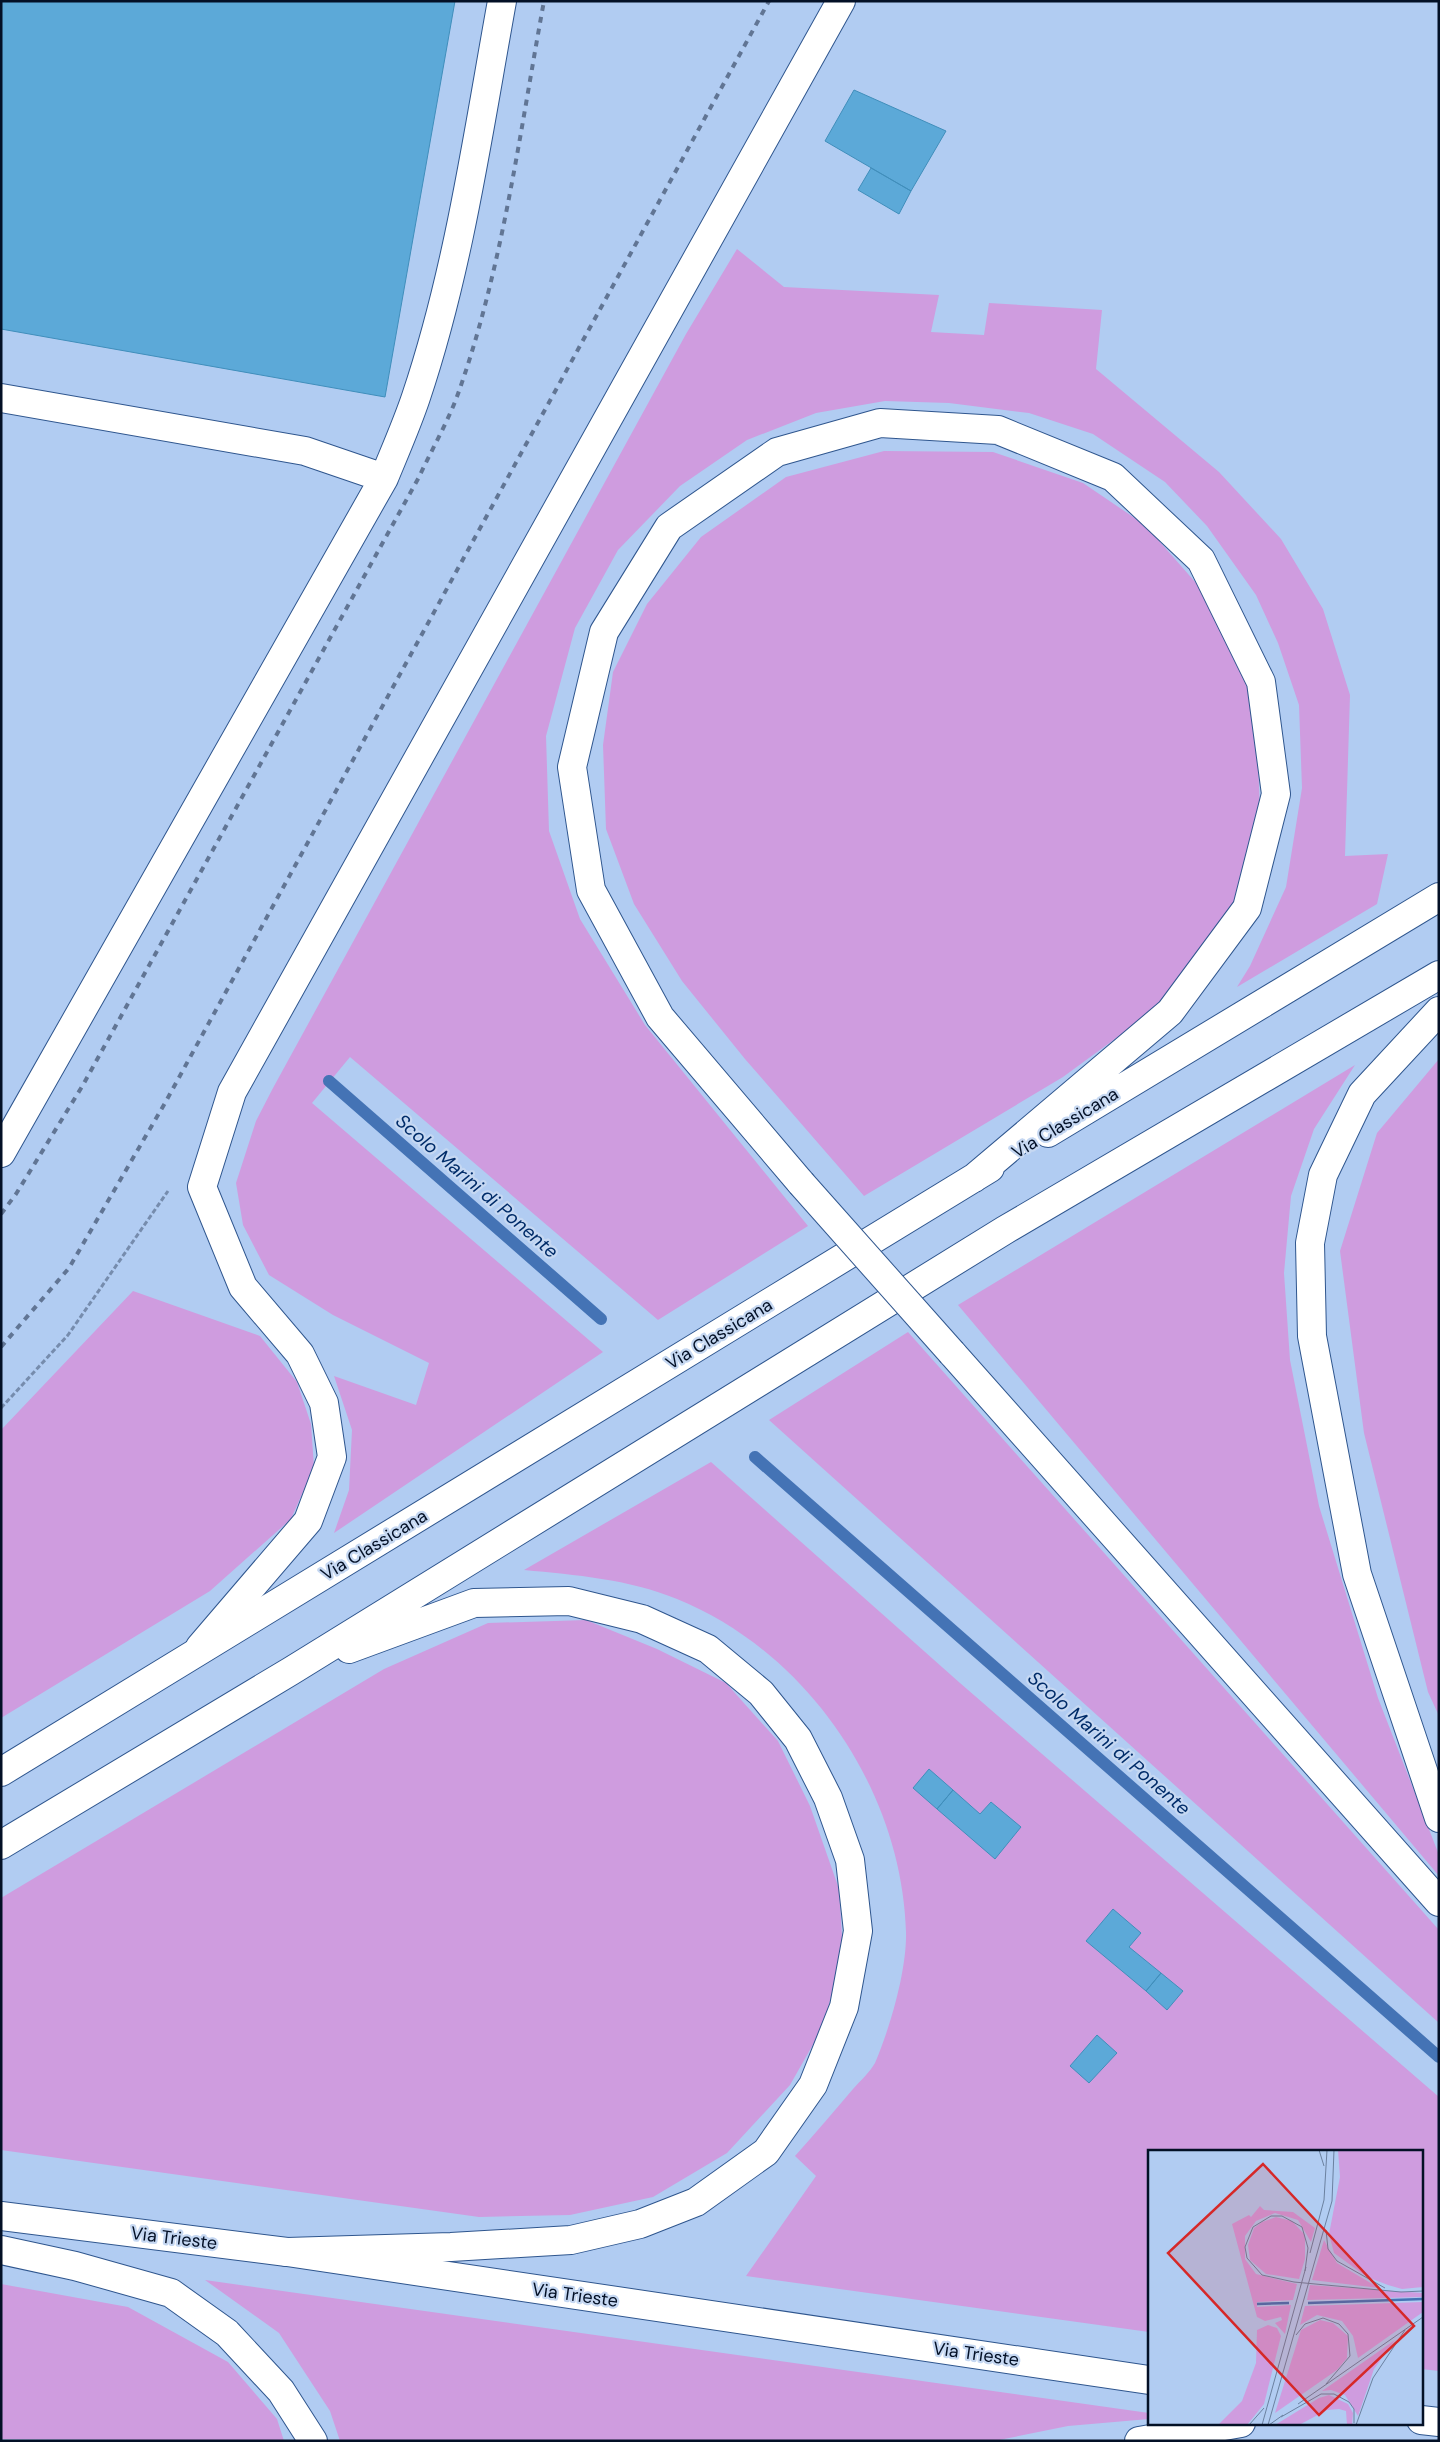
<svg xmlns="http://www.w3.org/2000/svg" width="1440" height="2442" font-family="'DM Sans',sans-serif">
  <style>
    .green { fill: #cf9cdf }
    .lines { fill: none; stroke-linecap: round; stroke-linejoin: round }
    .stream { stroke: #4473b5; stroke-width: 12 }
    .building { fill: #5ca9d8; stroke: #408ebb }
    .minor-casing { stroke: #2f568e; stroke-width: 30 }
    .major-casing { stroke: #2f568e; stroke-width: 30 }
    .highway-casing { stroke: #2f568e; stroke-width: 30 }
    .path { stroke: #768cad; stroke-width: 3; stroke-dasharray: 5 2.5; stroke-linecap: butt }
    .minor { stroke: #fff; stroke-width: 28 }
    .major { stroke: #fff; stroke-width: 28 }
    .highway { stroke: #fff; stroke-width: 28 }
    .rail { stroke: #617594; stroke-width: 4; stroke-dasharray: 6 6; stroke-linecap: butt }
    .highway-bridge-casing { stroke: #2f568e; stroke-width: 30; stroke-linecap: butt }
    .highway-bridge { stroke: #fff; stroke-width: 28 }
    .labels { text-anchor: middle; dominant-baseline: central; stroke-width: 4.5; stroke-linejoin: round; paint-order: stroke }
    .street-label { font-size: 18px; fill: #031026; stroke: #c6d8f2 }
    .water-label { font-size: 19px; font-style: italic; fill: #002c69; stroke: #c6d8f2 }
    .inset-river { fill: none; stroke: #4473b5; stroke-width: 2.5 }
    .inset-road { fill: none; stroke: #6b81a0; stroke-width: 1 }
    .view { fill: #d62828; fill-opacity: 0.15; stroke: #d62828; stroke-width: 2.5 }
    .inset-edge { fill: none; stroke: #031026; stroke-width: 2.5 }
  </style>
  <rect width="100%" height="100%" fill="#b1ccf2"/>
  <path class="green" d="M737,249L784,287L939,295L931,332L984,335L989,303L1102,310L1096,369L1219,472L1281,539L1323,609L1350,695L1345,856L1388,854L1377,904L1237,987L1250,966L1286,887L1302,788L1299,705L1278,643L1256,595L1207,526L1165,482L1093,434L1029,413L949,403L885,401L816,413L747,440L680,486L618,550L575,628L546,736L549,831L580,919L645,1025L808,1226L658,1320L350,1057L312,1103L603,1352L334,1533L349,1490L352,1430L334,1376L416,1405L429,1363L333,1315L269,1275L243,1225L236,1183L256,1121L273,1088L686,334Z
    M884,451L993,452L1083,483L1145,525L1211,600L1246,677L1257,736L1260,811L1240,891L1224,924L1164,1003L1063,1077L864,1196L745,1059L682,981L634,904L606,829L603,745L613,672L647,604L701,537L786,477Z
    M1439,1059V1716L1428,1692L1364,1433L1340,1251L1377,1133Z
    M1355,1065L1314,1129L1291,1196L1284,1273L1290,1360L1319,1506L1378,1698L1439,1855V1876L958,1305Z
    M133,1291L260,1336L297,1382L311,1424L314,1467L291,1519L210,1591L1,1718V1430Z
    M908,1332L1439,1930V2023L769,1420Z
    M711,1462L960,1683L1439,2097V2371L1421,2369V2151H1149V2332L746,2276L816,2176L795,2156C815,2134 834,2111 853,2089C860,2081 870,2072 875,2063C890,2028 907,1970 906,1932C902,1791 808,1652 677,1599C628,1579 576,1575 524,1570Z
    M586,1620L657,1649L726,1683L778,1741L810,1806L839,1889L843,1952L823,2027L790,2085L727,2153L653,2197L570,2215L479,2217L1,2150V1898L384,1669L488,1623Z
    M205,2280L1149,2413V2419L1068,2426L994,2441H340L330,2411L279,2333Z
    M1,2284L128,2307L228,2362L277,2419L284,2441L1,2439Z"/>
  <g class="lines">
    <path class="stream" d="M329,1081L601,1319
      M755,1457L1439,2057"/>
  </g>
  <path class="building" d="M1,1H455L385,397L1,329Z
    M854,90L946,131L911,191L825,141Z
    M871,168L911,191L899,214L858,190Z
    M929,1769L953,1790L937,1809L913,1788Z
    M953,1790L980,1814L991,1802L1021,1827L995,1859L937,1809Z
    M1113,1909L1141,1933L1129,1947L1161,1973L1146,1991L1086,1941Z
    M1161,1973L1183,1991L1167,2010L1146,1991Z
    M1097,2035L1117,2053L1089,2083L1070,2066Z"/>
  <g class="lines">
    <g class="minor-casing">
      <path id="minor" d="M1,398L305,451L384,478
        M1,1153L384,478C395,451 407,424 416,397C459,269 478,133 502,1
        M200,1647L308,1521L332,1457L324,1403L300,1354L243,1287L202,1187L232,1092L841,1"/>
    </g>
    <g class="major-casing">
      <path id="major" d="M1,2216L287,2252L1149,2380
        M1421,2420L1439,2422"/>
    </g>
    <g class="highway-casing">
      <path id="highway" d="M1439,1011L1362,1094L1323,1175L1310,1243L1312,1336L1357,1574L1439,1818
        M1048,1133L1439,897
        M801,1183L660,1017L591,890L572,767L604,632L669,527L777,452L880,423L998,430L1113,477L1201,560L1261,682L1276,794L1247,908L1170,1012L974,1178
        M952,1353L1439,1902
        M1,1772L990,1168
        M1,1845L291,1671L1005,1230L1439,975
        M1,2250L75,2266L171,2293L227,2333L281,2391L313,2441
        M287,2252L451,2247L571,2240L640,2224L696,2202L766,2152L813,2085L844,2007L858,1931L850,1860L828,1798L798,1739L761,1693L708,1649L642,1619L569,1601L474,1603L349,1649
        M1139,2441L1241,2423"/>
    </g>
    <path class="path" d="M1,1408L68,1335L168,1191"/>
    <use href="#minor" class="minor"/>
    <use href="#major" class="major"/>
    <use href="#highway" class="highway"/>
    <path class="rail" d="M1,1214L16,1194L83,1085L419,477C432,449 449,420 459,391C503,266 520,131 544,1
      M1,1347L69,1268L165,1103L769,1"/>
    <g class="highway-bridge-casing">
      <path id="highway-bridge" d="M801,1183L952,1353"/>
    </g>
    <use href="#highway-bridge" class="highway-bridge"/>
  </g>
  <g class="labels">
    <g class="street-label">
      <text transform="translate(1065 1123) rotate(-31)">Via Classicana</text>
      <text transform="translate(719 1334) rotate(-31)">Via Classicana</text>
      <text transform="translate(374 1545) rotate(-31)">Via Classicana</text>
      <text transform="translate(174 2238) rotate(7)">Via Trieste</text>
      <text transform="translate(575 2295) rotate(8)">Via Trieste</text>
      <text transform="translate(976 2354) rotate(8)">Via Trieste</text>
    </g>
    <g class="water-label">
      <text transform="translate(477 1186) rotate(41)">Scolo Marini di Ponente</text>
      <text transform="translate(1109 1743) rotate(41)">Scolo Marini di Ponente</text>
    </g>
  </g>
  <g transform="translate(1148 2150)">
    <rect width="275" height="275" fill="#b1ccf2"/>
    <path d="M190,0H275V137L254,139L240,135L219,127L186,103L181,84L192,27ZM112,56L116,60L145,62L167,78L163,92L150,70L127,63L108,71L97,86V109L108,124L149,134L145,150L109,152V157L143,155L137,184L127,173L134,170L133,167L117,171L109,167L84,74L101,65L103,67ZM128,67L144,71L157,85V109L151,129L118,124L102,110L100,95L106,78L114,72ZM176,90L189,113L231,138L164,130ZM162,135L275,143V147L159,150ZM275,152V162L210,208L205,186L194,171L169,165L152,175L157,156ZM172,170L185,173L200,186L199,208L189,220L127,263L153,180ZM120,175L129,178L133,186L116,254L99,275H70L94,251L108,213L109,180ZM247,190L226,219L210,266L197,245L183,240L174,241ZM181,245L200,254L205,263L204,275H199L198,261L191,259L179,260L151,275H127L171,248Z" fill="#cf9cdf"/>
    <path class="inset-river" d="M160,153L275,149M109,154L141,153"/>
    <path class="inset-road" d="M171,0L176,16M178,80L180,99L189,111L237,138M162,103L176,50L179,0M157,121L160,98L154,77L134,66H123L105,77L97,97L99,108L114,125L146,132L253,142L275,141M148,185L157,174L175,168L191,174L200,184L202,206L178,234M150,254L275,167M133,267L173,244H186L201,252L206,259V273M101,275L116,258M114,275L158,117M120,275L184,51L186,0M121,275L135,265M208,275L225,228L257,180"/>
    <path class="view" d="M115,14L266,176L171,265L20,103Z"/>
    <rect width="275" height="275" class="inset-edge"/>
  </g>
  <rect width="1440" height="2442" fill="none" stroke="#031026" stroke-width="5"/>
</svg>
